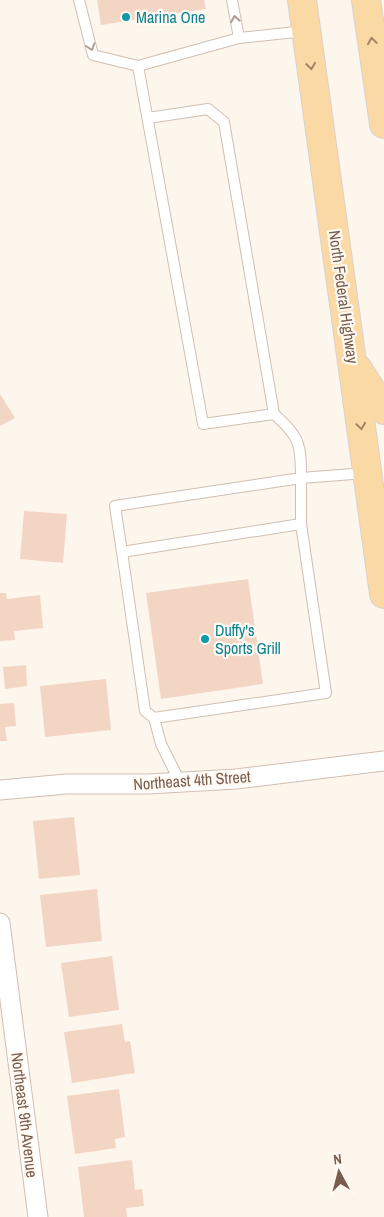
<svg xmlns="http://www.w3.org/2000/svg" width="384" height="1217" font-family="'Archivo Narrow',sans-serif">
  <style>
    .building { fill: #f3d5c3 }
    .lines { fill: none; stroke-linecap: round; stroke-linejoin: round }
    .service-casing { stroke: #d1beb0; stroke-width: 12 }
    .minor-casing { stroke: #d1beb0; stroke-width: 21 }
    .primary-casing { stroke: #dad1cd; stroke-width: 30 }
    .service { stroke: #fff; stroke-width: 10 }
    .minor { stroke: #fff; stroke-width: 19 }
    .primary { stroke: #fbd9a5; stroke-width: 28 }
    .oneway { stroke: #af9d94 }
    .oneway2 { stroke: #a18267 }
    .culture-dot { fill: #0f9aa8; stroke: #fffaf3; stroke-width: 2 }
    .labels { text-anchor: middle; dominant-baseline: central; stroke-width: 4.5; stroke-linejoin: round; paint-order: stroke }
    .culture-label { font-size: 16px; fill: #0d838f; stroke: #fffaf3; text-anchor: start }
    .street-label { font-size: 16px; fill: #7a5c4d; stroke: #fffaf3 }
  </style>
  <rect width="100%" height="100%" fill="#fdf6ec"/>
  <path class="building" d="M97,0H204L206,9L101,25Z
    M0,394L15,418L0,426Z
    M24,511L67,514L63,563L20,559Z
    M248,579L263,684L161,699L146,593Z
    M0,593H6L7,599L40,595L43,628L14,631L15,640L0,641Z
    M26,665L27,686L5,689L3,667Z
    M106,679L111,730L45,737L40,686Z
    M14,703L16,726L5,727L7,741H0V704Z
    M74,817L80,875L39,879L33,821Z
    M97,889L102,941L46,947L40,895Z
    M112,956L119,1010L69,1017L61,963Z
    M122,1024L125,1042L130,1041L135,1073L72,1083L64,1032Z
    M119,1089L125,1137L115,1139L116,1148L75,1154L67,1096Z
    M132,1160L135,1190L142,1189L144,1206L126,1208L127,1217H84L78,1167Z"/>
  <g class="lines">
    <g class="service-casing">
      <path id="service" d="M79,0L93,55L138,66
        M232,0L239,38
        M148,118L208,109L224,122L274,414L203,424L138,66L239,38L305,31
        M301,524V478L366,473
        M122,552L115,506L301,478C301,444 300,437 274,414
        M154,718L145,711L122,552L301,524L326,693L154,718L161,744L180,782"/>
    </g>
    <g class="minor-casing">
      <path id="minor" d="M0,790L66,784H148L236,779L384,761
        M0,923L38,1217"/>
    </g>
    <g class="primary-casing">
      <path id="primary" d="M302,0L384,594
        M366,0L384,124
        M357,368L384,410"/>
    </g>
    <use href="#service" class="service"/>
    <use href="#minor" class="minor"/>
    <use href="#primary" class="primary"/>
  </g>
  <defs><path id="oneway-chevron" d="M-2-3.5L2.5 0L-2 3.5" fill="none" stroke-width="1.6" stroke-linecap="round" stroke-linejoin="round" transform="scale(1.25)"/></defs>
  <g class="oneway">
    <use href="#oneway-chevron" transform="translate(235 19) rotate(-100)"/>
    <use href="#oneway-chevron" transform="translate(91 47) rotate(72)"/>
  </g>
  <g class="oneway2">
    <use href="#oneway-chevron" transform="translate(372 41) rotate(-98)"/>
    <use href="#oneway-chevron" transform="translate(311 66) rotate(82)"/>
    <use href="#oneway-chevron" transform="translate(361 426) rotate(82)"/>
  </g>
  <g class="culture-dot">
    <circle cx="126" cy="17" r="5"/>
    <circle cx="205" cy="639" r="5"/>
  </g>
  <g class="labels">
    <g class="culture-label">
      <text x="136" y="17">Marina One</text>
      <text x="215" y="630">Duffy's<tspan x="215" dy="18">Sports Grill</tspan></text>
    </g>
    <g class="street-label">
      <text transform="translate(344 297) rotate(82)">North Federal Highway</text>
      <text transform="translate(192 780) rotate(-4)">Northeast 4th Street</text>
      <text transform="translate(25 1115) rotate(83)">Northeast 9th Avenue</text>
    </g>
  </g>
  <g transform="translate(339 1172) rotate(353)" stroke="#fffaf3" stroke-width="4" paint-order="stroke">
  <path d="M0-4L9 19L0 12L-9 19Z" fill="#7a5c4d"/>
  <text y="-8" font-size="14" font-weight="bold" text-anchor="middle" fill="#7a5c4d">N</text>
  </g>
</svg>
